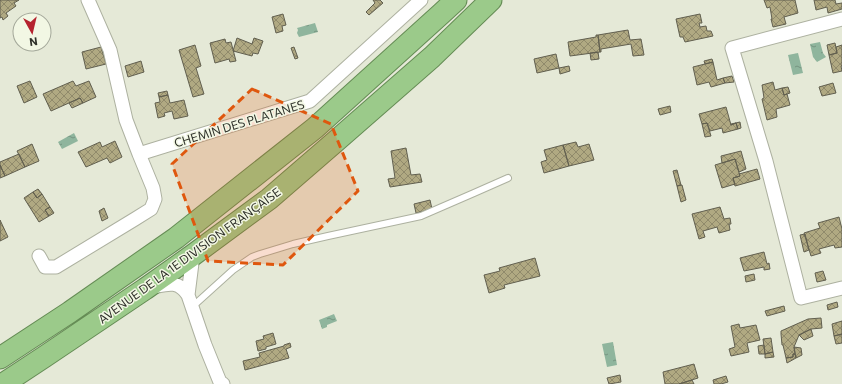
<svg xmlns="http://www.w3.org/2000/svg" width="842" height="384" font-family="Commissioner,sans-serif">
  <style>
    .water { fill: url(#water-ripples) }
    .building { fill: url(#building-cross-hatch); stroke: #615f4f }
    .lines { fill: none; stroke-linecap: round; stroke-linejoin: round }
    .service-casing { stroke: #adb1a0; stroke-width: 8 }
    .minor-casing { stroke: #adb1a0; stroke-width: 15 }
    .trunk-casing { stroke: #658c55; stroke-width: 23 }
    .service { stroke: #fff; stroke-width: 6 }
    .minor { stroke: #fff; stroke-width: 13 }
    .trunk { stroke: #9bca8a; stroke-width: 21 }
    .marked { fill: #df570e; fill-opacity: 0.2; stroke: #df570e; stroke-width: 3; stroke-dasharray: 8 5; stroke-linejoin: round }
    .labels { text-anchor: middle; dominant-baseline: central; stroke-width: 3; stroke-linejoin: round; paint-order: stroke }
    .street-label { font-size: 12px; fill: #2f312a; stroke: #f2f7e4 }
  </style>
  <defs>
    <pattern id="water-ripples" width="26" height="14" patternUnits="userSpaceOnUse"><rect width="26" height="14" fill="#8fb59d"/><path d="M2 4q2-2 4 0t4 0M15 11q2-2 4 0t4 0" fill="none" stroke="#759480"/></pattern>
    <pattern id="building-cross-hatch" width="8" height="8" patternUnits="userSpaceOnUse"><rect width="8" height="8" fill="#b0a982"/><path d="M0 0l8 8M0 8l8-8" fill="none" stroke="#908a6b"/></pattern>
  </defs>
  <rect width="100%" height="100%" fill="#e5e9d7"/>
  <path class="water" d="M315,23L318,32L299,37L297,33L298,30L297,28Z
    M820,42L823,53L826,57L817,62L813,57L810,44Z
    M798,53L803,73L793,75L788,55Z
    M74,133L78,141L62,149L58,142Z
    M334,314L337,321L327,325V327L322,329L319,320Z
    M613,342L617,365L607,367L602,344Z"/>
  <path class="building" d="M0,0H19L14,3L16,6L6,13L8,16L3,20L2,17L0,18Z
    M373,0H380L383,3L369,15L366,12L375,3Z
    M764,0H795L798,13L784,17L786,24L773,27L771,19H772L770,7L767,8Z
    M814,0H835L836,4L842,3V9L828,13L827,7L816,10Z
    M283,14L286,25L282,26L283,31L276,33L272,17Z
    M700,14L702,23H699L700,27L706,26L707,31H711L713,36L685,42L683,37H680L676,19Z
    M628,30L630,40L641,39L644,55L633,56L631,44L601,49V52H600L598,35Z
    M596,35H598L600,52L570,56L568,42L596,37Z
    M237,38L252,44L254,38L263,41L258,54L253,53L252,56L233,51Z
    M225,39L226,43L231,42L236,61L230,62L229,59L215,63L210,43Z
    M835,43L837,53L829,55L827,45Z
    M195,45L201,66L196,68L204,94L193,97L179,50Z
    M842,45V66H841L842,71L833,73L829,55L837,53L836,47Z
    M101,47L106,64L86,69L82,52Z
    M294,47L298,58L295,59L291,48Z
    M598,52L599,59L591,60L590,53Z
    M556,54L559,68L537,73L534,59Z
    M712,59L713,62L705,64L704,61Z
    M141,61L144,72L128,77L125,66Z
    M713,62L717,80L723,78L725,83L711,87L709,82L697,85L693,67Z
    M569,66L570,71L560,74L559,68Z
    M732,76L734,82L725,83L723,78Z
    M30,81L37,97L24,103L17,86Z
    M73,81L76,86L89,81L96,97L83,103L80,98L51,111L43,94Z
    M773,82L775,90L782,88L784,95L787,94L790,105L776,109L777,117L767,120L762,99L764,98L762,85Z
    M833,83L836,93L822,96L819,87Z
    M788,87L790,93L784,95L782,88Z
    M167,91L168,95L159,97L158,93Z
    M168,95L170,103L184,100L188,116L174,119L172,111L164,113L165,116L158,118L155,103L160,102L159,97Z
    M80,98L83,103L72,108L69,103Z
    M670,106L671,112L660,115L658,109Z
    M726,107L731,125L736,123L738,129L723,133L722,128L710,131L707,123L702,124L699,114Z
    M740,122L741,128L738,129L736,123L731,125V124Z
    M707,123L711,136L705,137L702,124Z
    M115,141L122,157L110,163L107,158L86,167L78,152L100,142L102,147Z
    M576,142L578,147L589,144L594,160L569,166L563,145Z
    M32,144L39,161L25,167L17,151Z
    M563,145L569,166L544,173L541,162L547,160L544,150Z
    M406,148L411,175L420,174L422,182L390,187L388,179L395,178L391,151Z
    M741,151L746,169L739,172L735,159L722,163L721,156Z
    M19,154L25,167L5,176L0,165V162Z
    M735,159L740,176L733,178L735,184L722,188L715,165Z
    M0,165L5,176L0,178Z
    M757,169L760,179L735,186L733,178L740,176L739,174Z
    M677,170L681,185L677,186L673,171Z
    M682,185L686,200L681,202L677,186Z
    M38,189L42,194L37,198L33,192Z
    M33,192L37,198L42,194L50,207L45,210L49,216L39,222L24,198Z
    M430,200L432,209L416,213L414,204Z
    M50,207L54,213L49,216L45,210Z
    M720,207L724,219L730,218L731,224H729L730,230L719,233L717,227L703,231L705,237L699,239L692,214Z
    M104,208L108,218L102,221L99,211Z
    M839,217L842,229V247L835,248L834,245L819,249L821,253L811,256L804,233L820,228L818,223Z
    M0,220L8,237L0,241Z
    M805,234L809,250L804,252L800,235Z
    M764,252L767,264L769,263L770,269L764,270V267L744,271L740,258Z
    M535,258L540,276L504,285L505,288L489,293L484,275L500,271L499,268Z
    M823,271L826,280L817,282L815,273Z
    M754,274L755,280L746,282L745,276Z
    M837,302L838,307L828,310L827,305Z
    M784,306L785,311L767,316L765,311Z
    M821,318L822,328L811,329L799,335L794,347L795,354H793V357L786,358L783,345H782L781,334V331L808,319Z
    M842,321V334L834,336L832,324Z
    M739,324L740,328L756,325L760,340L747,343L749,352L731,356L729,349L735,347L731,326Z
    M811,329L813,336L804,340L799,335Z
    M273,333L276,344L266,347V349L258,351L256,341L264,339L263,336Z
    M842,334V343L836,344L834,336Z
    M771,338L773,352L765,354L763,339Z
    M290,343L291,347L286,349L289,358L245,370L243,361L260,357L259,353L284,346V345Z
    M764,345L765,354H759L758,346Z
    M794,347L801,348L802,355L796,358Z
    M773,352L774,357L765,358V354Z
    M793,354H795L796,358L787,363L786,358L793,357Z
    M694,364L698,378L679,384H665L663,372Z
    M620,375L621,382L609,384L607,378Z
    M726,376L728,382L721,384H714L713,380Z
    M692,380L694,384H679Z"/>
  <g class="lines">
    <g class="service-casing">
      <path id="service" d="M192,307L233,270L252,257L260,254L293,244L328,236L421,216L474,193L508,178"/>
    </g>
    <g class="minor-casing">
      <path id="minor" d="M88,0L110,50L126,120L139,154L310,101L421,0
        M842,19L732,48L766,161L801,298L842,288
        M39,256L45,267H56L135,219L151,209L155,199L153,188L139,154
        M153,287C168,284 178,280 188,295L205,345L220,382L223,384
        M188,295L193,255"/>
    </g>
    <g class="trunk-casing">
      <path id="trunk" d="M0,358L70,312L176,238L315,128L442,13L456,0
        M3,384L44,357L145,289L193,255L269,199L336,141L432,57L491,0"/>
    </g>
    <use href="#service" class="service"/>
    <use href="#minor" class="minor"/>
    <use href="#trunk" class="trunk"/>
  </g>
  <path class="marked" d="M252,89L331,124L358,191L283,265L208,261L172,164Z"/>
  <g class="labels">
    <g class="street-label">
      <text transform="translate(239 123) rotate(-17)">CHEMIN DES PLATANES</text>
      <text transform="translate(189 255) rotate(-36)">AVENUE DE LA 1E DIVISION FRANÇAISE</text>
    </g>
  </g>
  <g transform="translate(32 32) rotate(172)"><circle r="19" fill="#f2f7e4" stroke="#a4a89a"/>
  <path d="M0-3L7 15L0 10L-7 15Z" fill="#b5232f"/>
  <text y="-6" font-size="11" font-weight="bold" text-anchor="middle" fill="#2f312a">N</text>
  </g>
</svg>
